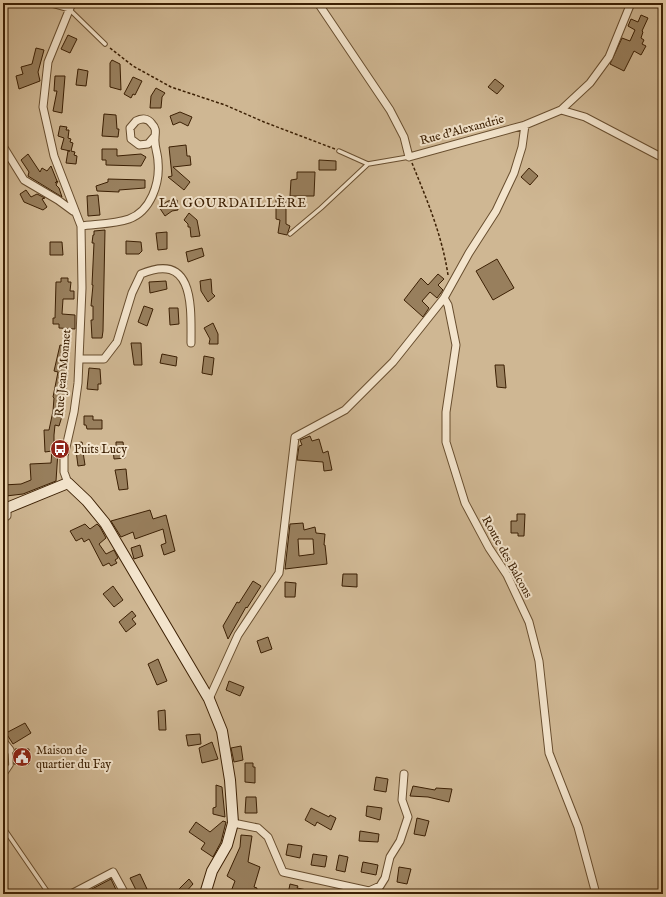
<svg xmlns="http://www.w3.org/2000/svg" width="666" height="897" font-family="'IM FELL English',serif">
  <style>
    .green { fill: #cfb793; stroke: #866c4c }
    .building { fill: #987f5d; stroke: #3c2004; fill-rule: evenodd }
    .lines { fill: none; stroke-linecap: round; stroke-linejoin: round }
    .lane-casing { stroke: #684e2f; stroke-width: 5.5 }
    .street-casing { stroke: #684e2f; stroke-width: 9 }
    .secondary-casing { stroke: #3c2004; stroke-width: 12 }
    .path { stroke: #3c2004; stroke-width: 1.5; stroke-dasharray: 3 2; stroke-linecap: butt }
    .lane { stroke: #f3e4cc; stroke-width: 3.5 }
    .street { stroke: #f3e4cc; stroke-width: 7 }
    .secondary { stroke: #f3e4cc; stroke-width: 10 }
    .labels { text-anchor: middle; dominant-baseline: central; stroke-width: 4; stroke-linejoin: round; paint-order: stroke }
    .street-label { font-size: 12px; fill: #3c2004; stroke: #f3e4cc }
    .poi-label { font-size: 12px; fill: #3c2004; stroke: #f3e4cc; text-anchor: start }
    .neighbourhood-label { font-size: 13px; letter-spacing: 1px; fill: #3c2004; stroke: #f3e4cc }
  </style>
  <rect width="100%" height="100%" fill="#edd6b0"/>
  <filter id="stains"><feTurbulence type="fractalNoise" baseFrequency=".005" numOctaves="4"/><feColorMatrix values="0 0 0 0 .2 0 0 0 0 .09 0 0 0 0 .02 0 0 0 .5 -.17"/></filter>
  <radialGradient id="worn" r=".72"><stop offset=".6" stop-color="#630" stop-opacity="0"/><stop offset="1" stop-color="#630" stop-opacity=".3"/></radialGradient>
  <path class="green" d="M3,3H663V894H3Z"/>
  <path class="building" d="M641,15L648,18L642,31L643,32L641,38L644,40L642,44L646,46L641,55L634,51L624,71L610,64L622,38L630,41L635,30L628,26L631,19L638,22Z
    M68,35L77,39L70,53L61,49Z
    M36,48L44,50L38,72L40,81L19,89L16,76L23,74L21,67L32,64Z
    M112,60L120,64L121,90L110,87V63Z
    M78,69L88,71L86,86L76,85Z
    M55,76H65L62,113L53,111L57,91H54Z
    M133,77L142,81L135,95L133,94L131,98L124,94Z
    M495,79L504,86L497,94L488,87Z
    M156,88L165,93L162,97L161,108H150L151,96Z
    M180,112L192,117L188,126L180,122L173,125L170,116Z
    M104,114L116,115L117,129H119L118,137L102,136Z
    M60,126L67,127L66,130H69L68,138L71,139L70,142L73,143L71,151L75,152L74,155L77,156L76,164L66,163L68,151H70L61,149L64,138L58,136Z
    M186,145L187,156H190L191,165L173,167L190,182L184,190L168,177L172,176L169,147Z
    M102,149H117V156L141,154L146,157L141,166L106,165V160H102Z
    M28,154L40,172L42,168L47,171L51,166L57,181L55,183L58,181L56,185L59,188L62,197L28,176L29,172L21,160Z
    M319,160L336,161V170H319Z
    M529,168L538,176L530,185L521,177Z
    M297,172H315L314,196H290L291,180L297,179Z
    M108,179L145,180V188L119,190V192L97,191L96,186L108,182Z
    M26,190L31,197L37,194L45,198L42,199L47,207L43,210L24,202L20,194Z
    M98,195L100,215L88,216L87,196Z
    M276,198H286V224L290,226L287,235L278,233L280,220L276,219Z
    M177,200L178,210L172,211L165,216L159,207L168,201Z
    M189,213L197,220L200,236L191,237L190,227H188V224L184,220Z
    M105,230L103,331L102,338H92L91,320H93V306H91L93,285H92L94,243H92L93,235H94V231Z
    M167,232V249L158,250L156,233Z
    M126,241L141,242L142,251L139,254H126Z
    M50,242H62L63,255H50Z
    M202,248L204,256L188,262L186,252Z
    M497,259L514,288L493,300L476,271Z
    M438,274L444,279L438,285L443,290L437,298L430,292L422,301L429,308L423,317L404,300L421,278L428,285Z
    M61,278H68V282H71L70,291H74V299H63L62,314L75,315V329L59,328V324H53V318H55L56,282H61Z
    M211,279L212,293L215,296L208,302L201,291L200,281Z
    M166,281L167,289L150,293L149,282Z
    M144,306L153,309L147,326L138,322Z
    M169,308H178L179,324L170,325Z
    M213,323L218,334V344H209L210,339L204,328Z
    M131,343H141L142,365H134Z
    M60,345L69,347L67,353H69L65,373H67V381L63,413L59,426L55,425L54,435V451H58L56,481L23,494L6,496L3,494V485L21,484L31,480L30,464L51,463L52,451L45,452L44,430H49L53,411L54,398L53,397L58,372L54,371Z
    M162,354L177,357L176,366L160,363Z
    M204,356L214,358L212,375L202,373Z
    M495,365H504L506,388L497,387Z
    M89,368L100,369L101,384H98V390L87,389Z
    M84,416H93V420H102V429H87L86,425H84Z
    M310,436L312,441L319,439L323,453L328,451L332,470L324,471L323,462L297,460L299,446L302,445L300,440Z
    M82,442L83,447L86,449L83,452L85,465L78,466L75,443Z
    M116,442H123L125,458L114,459L113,449L116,448Z
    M126,469L128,489L119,490L115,470Z
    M150,510L153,519L166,515L175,551L164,555L161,545L166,543L163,529L135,539L133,532L121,537L111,521Z
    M517,514H525L524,536H518V533H511V521H517Z
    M303,523L304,530L315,527L316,533L325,534L324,545H325L327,564L285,569L290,524ZM298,539H313L314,554L299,556Z
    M85,524L90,529L97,524L100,527L106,538L99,544L106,554L114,550L118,558L115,560L117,563L111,566L109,563L103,566L89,539L84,542L82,538L76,541L70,531Z
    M140,545L143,556L134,559L131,548Z
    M343,574H357V587L342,586Z
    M253,581L261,586L247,608L246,607L228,639L223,626L237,602L239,603Z
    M285,582L296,583L295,597H285Z
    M113,586L123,600L114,607L103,594Z
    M132,611L136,616L132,619L136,624L126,632L119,622Z
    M268,637L272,649L261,653L257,641Z
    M158,659L167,681L157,685L148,664Z
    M229,681L244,687L240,696L226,690Z
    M165,710L166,730H159L158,711Z
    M25,723L31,733L13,744L6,733Z
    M200,734L201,744L188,746L186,735Z
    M212,742L218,759L202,763L199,748Z
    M241,746L243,760L234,762L231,748Z
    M15,749H29V764H14Z
    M245,763H253V767H255V783L245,782Z
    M376,777L388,779L386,792L374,790Z
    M216,785L222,787L225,817L213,814V808L216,807Z
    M413,786L435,790L436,788L452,789L449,802L428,797L410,796Z
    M246,797H256L257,813H245Z
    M367,806L382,808L380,820L366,816Z
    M311,808L329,817L330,815L336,818L331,830L317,822L315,826L305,820Z
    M417,818L429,821L425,836L414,834Z
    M223,821L226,822L221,842L213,857L201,849L205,843L189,832L196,822L210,832Z
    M360,831L379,834L378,842L359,841Z
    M241,835L252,836L248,862L260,867L254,887L257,888L256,894H230L235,881L227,876L240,847Z
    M288,844L302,846L300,858L286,855Z
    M313,854L327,856L325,867L311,865Z
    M339,855L348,857L345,872L336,870Z
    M363,862L378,865L376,875L361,872Z
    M399,867L411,869L407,884L397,882Z
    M140,874L147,889L148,894H138L130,878Z
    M111,879L118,894H102L101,891L96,889L90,892V890Z
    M189,879L193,884L184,894H174Z
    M290,884L298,886L297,888L312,891L311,894H288Z"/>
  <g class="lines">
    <g class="lane-casing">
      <path id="lane" d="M69,9L105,44
        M339,151L368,164L409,157
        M290,234L321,208L368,164
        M3,777L11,765L10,750
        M3,827L49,894"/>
    </g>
    <g class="street-casing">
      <path id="street" d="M51,3L69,8
        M318,3L390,110L404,137L409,157L525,125L561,110L585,117L663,158
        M561,110L590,83L609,57L631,3
        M3,146L24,180L58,200L73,211
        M81,226C96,224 115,224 129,219C151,211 160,183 158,162C158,154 154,146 155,138C155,133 157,129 152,124C148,118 142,118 136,121L130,128L131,139L139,145L148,144L154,137
        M444,298L448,305L456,345L446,412V442L465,503L489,548L507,575L529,622L539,661L549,753L578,827L596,894
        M79,359H104L117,342L132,293L141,274C195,251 191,308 191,343
        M68,483L64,472V456L74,412L78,383L82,288L81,226L54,156L43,107L48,62L72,3
        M3,519L7,516V508
        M209,699L238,635L279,573L295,437L345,410L393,362L444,298L469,253L496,211L514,173L522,147L525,125
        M3,741L10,750
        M233,823L258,828L268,837L283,872L369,891L380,886L385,878L390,857L400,841L408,817L402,800L404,774
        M71,894L113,872L125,894"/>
    </g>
    <g class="secondary-casing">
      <path id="secondary" d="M3,504L7,508L68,483L87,501L105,523L209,699L222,731L230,780L233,823L227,845L212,871L205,894"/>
    </g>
    <path class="path" d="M110,48L133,66L171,87L225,105L264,122L335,149
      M412,163C427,200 442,235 448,275"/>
    <use href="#lane" class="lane"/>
    <use href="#street" class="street"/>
    <use href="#secondary" class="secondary"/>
  </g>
  <defs>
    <g id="bus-disc" transform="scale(1)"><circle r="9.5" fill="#8f2418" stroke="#f3e4cc"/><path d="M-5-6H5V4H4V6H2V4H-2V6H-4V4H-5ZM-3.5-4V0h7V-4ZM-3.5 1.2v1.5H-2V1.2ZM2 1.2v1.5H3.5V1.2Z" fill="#fff"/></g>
    <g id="civic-disc" transform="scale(1)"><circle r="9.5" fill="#8f2418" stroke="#f3e4cc"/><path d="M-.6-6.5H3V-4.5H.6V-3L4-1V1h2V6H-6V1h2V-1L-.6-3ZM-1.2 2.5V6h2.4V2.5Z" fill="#fff"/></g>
  </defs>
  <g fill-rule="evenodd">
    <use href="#bus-disc" x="60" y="449"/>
    <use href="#civic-disc" x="22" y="757"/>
  </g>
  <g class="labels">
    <g class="street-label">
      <text transform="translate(462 130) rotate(-15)">Rue d’Alexandrie</text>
      <text transform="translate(63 373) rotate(-85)">Rue Jean Monnet</text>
      <text transform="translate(507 557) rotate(61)">Route des Balcons</text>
    </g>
    <g class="poi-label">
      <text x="74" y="449">Puits Lucy</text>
      <text x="36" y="750">Maison de<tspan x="36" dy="14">quartier du Fay</tspan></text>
    </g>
    <g class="neighbourhood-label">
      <text x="233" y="203">LA GOURDAILLÈRE</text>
    </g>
  </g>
  <rect width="666" height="897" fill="none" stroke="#edd6b0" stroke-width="16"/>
  <rect x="4" y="4" width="658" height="889" fill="none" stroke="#3c2004" stroke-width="2"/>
  <rect x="8" y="8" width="650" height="881" fill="none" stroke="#3c2004"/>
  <rect width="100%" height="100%" filter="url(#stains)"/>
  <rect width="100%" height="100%" fill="url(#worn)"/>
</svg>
